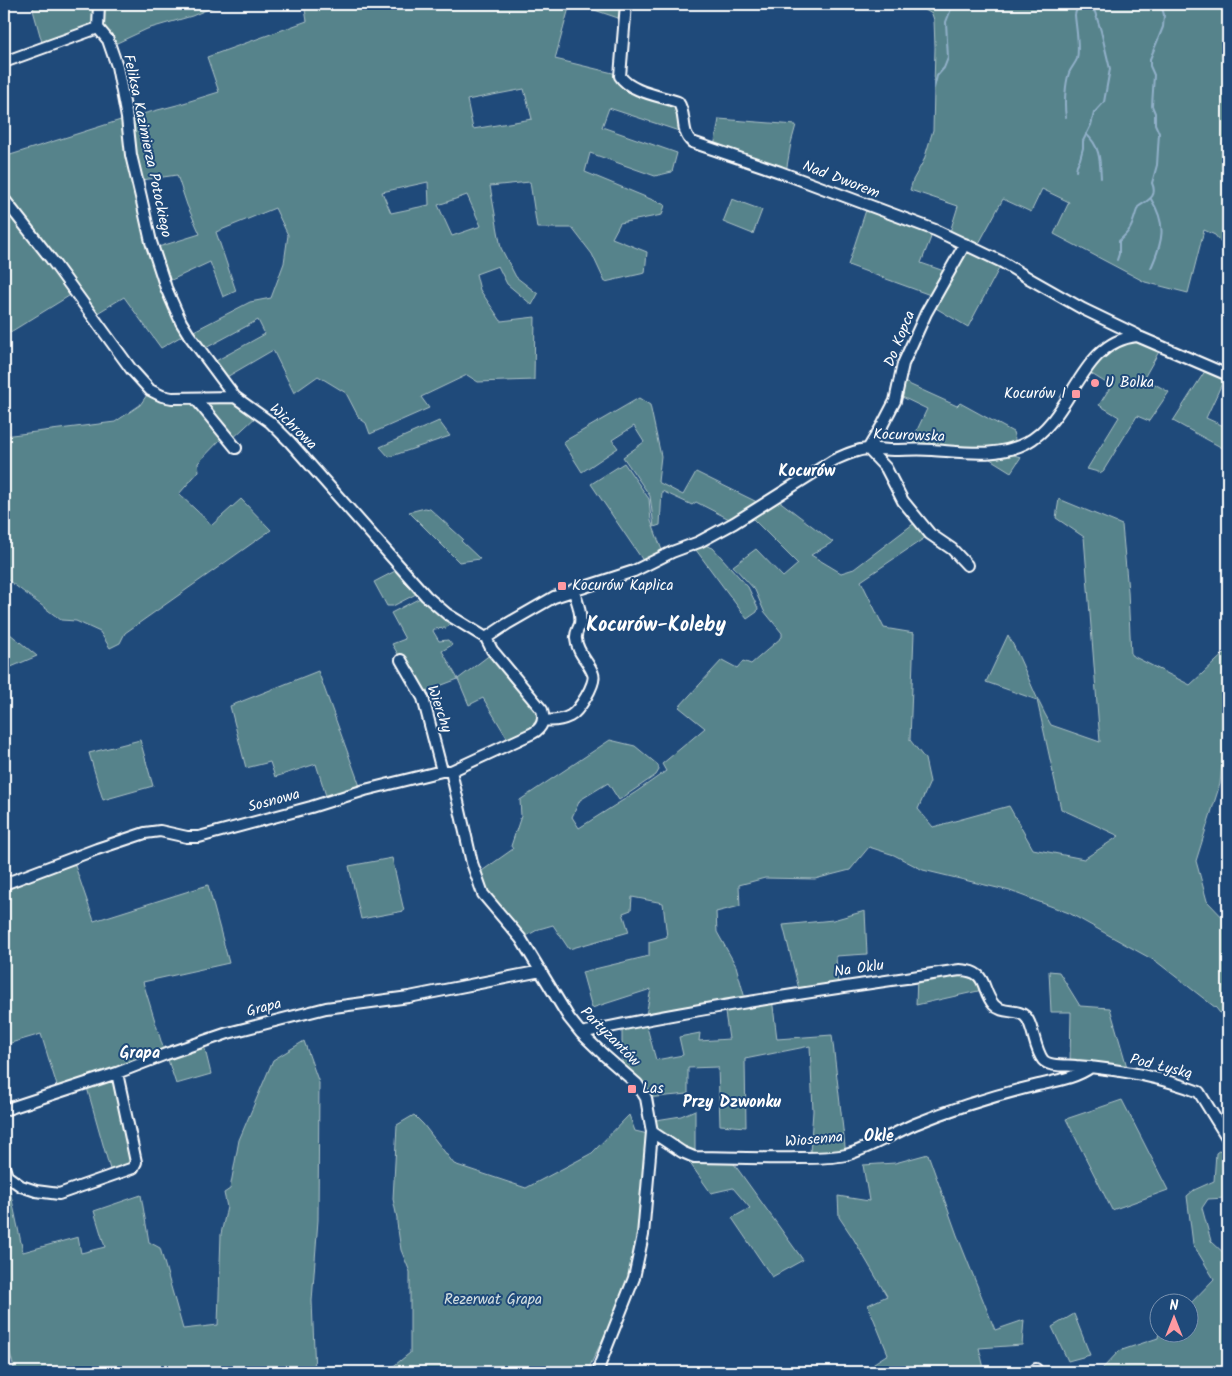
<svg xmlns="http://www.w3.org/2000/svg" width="1232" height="1376" font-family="Kalam,sans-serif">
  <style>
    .green { fill: #57838b; stroke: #abc1c5; fill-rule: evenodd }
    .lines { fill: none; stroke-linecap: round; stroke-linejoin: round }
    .stream { stroke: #91b0c9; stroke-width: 2 }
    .minor-casing { stroke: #fff; stroke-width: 14 }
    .minor { stroke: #1f4a7a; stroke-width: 10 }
    .poi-dot { fill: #ff9aa2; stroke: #1f4a7a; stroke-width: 2 }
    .labels { text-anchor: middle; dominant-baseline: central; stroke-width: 4; stroke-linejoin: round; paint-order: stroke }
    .street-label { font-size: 15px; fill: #fff; stroke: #1f4a7a }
    .poi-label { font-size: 15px; fill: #fff; stroke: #1f4a7a; text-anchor: start }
    .park-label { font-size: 15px; fill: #d5e0e2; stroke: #1f4a7a }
    .neighbourhood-label { font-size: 16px; font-weight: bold; fill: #fff; stroke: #1f4a7a }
    .district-label { font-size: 20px; font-weight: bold; fill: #fff; stroke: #1f4a7a }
  </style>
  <rect width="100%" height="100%" fill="#1f4a7a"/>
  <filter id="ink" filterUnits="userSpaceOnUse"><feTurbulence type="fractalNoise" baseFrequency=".02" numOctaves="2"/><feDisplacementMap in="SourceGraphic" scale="10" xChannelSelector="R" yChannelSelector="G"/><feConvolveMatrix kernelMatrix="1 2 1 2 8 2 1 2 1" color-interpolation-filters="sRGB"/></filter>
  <g filter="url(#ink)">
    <path class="green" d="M35,4H220L192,16L147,29L117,43L108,40L97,28L43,46L33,10Z
      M304,4H570L555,59L617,74C622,89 662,99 676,103L680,111L682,132L609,108L602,127L677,153L672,172L655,176L590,153L585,172L665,205L662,215L620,223L612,238L647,252L645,273L605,282L592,254L572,228H537L530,182L490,186L501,248L516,277L538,294L532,305L507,284L498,266L476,274L480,290L501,321L535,317L534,380L478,382L467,375L421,397L429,408L370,434L366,423L359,418L346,393L318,376L294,393L273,350L225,378L212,363L265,334L258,320L202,350L190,333L250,302L271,298L284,263L288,235L275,208L216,232L236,291L223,297L210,262L167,282L155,248L200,234L187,205L177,175L135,181C146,233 156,288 185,334L161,348L124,297L94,315L77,291L4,336V157L127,118L177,105L219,92L207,57L307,21ZM524,89L532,119L473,129L467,100ZM428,182L429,205L391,213L382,192ZM467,195L481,226L452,236L438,205Z
      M577,4H623L621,19Z
      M915,4H1228V249H1226L1215,235L1204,230L1188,293L1145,282L1054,234L1069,202L1042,189L1031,212L1003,199L977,247L949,235L958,206L910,190L913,180L924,160L933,130L935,47L934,20L932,14Z
      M719,119L796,125L791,143L786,172L714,147Z
      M732,199L762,210L753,234L723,222Z
      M867,207L933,232L921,263L947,272L933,296L848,265Z
      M965,249L1002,263L968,327L934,307Z
      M1134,341L1161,348L1144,378L1169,392L1149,421L1137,416L1102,473L1087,469L1119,417L1099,405L1111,386L1090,373C1103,352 1111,348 1134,341Z
      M1207,368L1225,377L1206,418L1228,428V451L1173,421Z
      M902,381L957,406L960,403L1013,432L1016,443L982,449L909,447L927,409L898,395Z
      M149,392L195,398L222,438L198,463L199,471L179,494L212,525L241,499L271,530L125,633L120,643L110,648L100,632L76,621L61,620L4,577V436L115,422L140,405Z
      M639,398L650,405L661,456L658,482L683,495L696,472L761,504L733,521L696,502L692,505L662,491L660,525L654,527L650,496L623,457L644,442L634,426L612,440L618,448L582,472L563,442Z
      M236,400L258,415L231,440L203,402Z
      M439,421L450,436L389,457L380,447Z
      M1006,453L1021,457L1011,472L982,454Z
      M624,463L649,499L651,521L663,553L644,562L591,484Z
      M1059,499L1122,525L1128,591L1131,655L1190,685L1228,650V728L1223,754L1220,784L1196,861L1207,901L1228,923V1023L1216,1008L1157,962L1069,913L1010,891L923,870L894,855L869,847L850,870L815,879L765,878L739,885L740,906L716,912L717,932L736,966L746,1002L772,998L777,1039L832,1035L846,1155L810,1153L813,1111L810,1046L745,1059L746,1127L720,1125L718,1067L688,1068V1094L646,1098L622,1069V1024L645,1020L651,989L592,1008L582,972L649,956V942L667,937L663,903L632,897L631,910L623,913L629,932L569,949L553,925L539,929L521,939L488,897L479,873L513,849L511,846L521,816L520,800L610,740L635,746L658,765L659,770L656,775L619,800L608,783L580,800L572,817L579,828L636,792L666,771L662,764L705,728L679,707L722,660L737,668L743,661L751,664L782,637V633L764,611L755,590L733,566L756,549L783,577L798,564L751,517L778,500L833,542L811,555L841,573L854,569L917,521L929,535L861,581L884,628L914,633L910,740L925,759L930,782L918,809L933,827L1009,806L1033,849L1084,859L1119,836L1061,809L1037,700L986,682L1008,635C1024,664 1034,696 1051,725L1100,742L1084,537L1056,518ZM724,1006L729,1039L699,1041L700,1033L679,1037L683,1055L656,1060L645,1020Z
      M425,508L430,509L463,539L461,541L480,559L459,562L409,512Z
      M705,545L713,548L748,587L758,608L757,612L747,619L696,550Z
      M399,569L418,593L393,606H387L374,582Z
      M424,596L453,622L446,628L434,629L433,631L439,641L448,640L452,645L442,651L458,679L491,654L538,709L539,720L533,729L509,741L483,698L469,705L458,679L421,693L392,644L405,639L391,613Z
      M4,629L37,656L4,670Z
      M318,671L361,789L327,799L316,764L275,777L270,762L246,768L230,706Z
      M140,740L153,786L103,800L89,753Z
      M392,858L404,911L361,919L349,866Z
      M73,860L94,921L208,885L229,963L143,982L165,1054L203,1041L211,1074L176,1084L166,1054L58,1089L41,1034L4,1045V885Z
      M865,911L867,954L836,956L838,988L800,993L783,925L833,920Z
      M968,970L987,989L916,1005L917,976Z
      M1049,971L1059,972L1080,1006L1110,1008L1129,1074L1070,1065L1071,1012H1051Z
      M304,1041L319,1083L318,1220L312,1301L315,1372H15L4,1331V1167L7,1176L23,1252L78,1237L81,1253L105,1247L94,1211L141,1195L149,1242L160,1248L183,1329L218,1325L221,1234L227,1207L224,1193L230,1189L239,1140L273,1060Z
      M116,1075L132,1162L131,1166L111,1173L86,1084Z
      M1122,1100L1168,1190L1112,1210L1066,1119Z
      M695,1110V1154L729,1157L803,1260L772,1277L732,1218L750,1208L733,1188L711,1193L682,1152L665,1140L650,1121L681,1116Z
      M414,1115L423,1124L454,1164L526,1188L592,1153L629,1115L635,1131L648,1134L640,1223L633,1265L607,1330L589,1368L600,1364L599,1372H386L410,1353V1272L401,1250L397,1223V1218L393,1199L397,1125Z
      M1228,1144V1195L1225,1198L1208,1199L1202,1208L1211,1241L1228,1257V1372H1103L1102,1369L1119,1351L1158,1338L1159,1332L1190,1334V1304L1214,1279L1193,1244L1187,1196L1194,1190L1214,1181L1216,1153Z
      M928,1154L957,1235L995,1330L1024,1320L1022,1345L979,1348L985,1372H879L874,1363L888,1354L868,1305L887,1296L853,1238L839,1217L838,1196L869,1201L863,1165L895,1163Z
      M1074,1314L1090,1355L1068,1361L1052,1327Z"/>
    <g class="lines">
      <path class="stream" d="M934,88L937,76L944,68L948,58L946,22L953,4
        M1066,117C1064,106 1065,84 1069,73C1071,68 1075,64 1077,59C1080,46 1076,29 1075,15L1076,11L1079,8L1080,4
        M1086,134C1100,146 1100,160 1101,178
        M1076,171L1077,165L1080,159L1083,148V141L1091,125L1094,113L1104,102L1110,69L1101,31L1095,12L1085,4
        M1117,260L1119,254V241C1135,226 1131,225 1138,207C1148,200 1158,197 1152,183L1157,165L1159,133L1155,124V113L1152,106L1154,75L1150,66V59L1163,27L1164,15L1161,4
        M1151,268C1163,241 1167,225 1151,199"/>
      <g class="minor-casing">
        <path id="minor" d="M99,4L98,28L108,40L117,66L127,118L131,155L141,197L151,242L166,288L181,322L189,335L235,397
          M626,4L620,76C630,92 661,96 678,102C687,114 680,132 692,142L780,172L935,230L1002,262L1030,279L1083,309L1137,335
          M4,62L98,28
          M4,199L51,259L131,369L150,390L162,396L172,398L235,397L270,422L290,442L426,596L447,614L486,638L492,650L542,710C545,720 542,728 533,733L451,771H442L365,790L311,807L199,837H187L160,831L145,833L97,849L4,884
          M195,398L236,448
          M868,449L883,424L895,401L903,364L926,313L965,244
          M868,449L886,468L903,501L930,534L952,549L967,565
          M486,638L507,624L554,597L634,571L672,552L699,542L734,523L834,460C845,455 855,450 867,449C875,448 885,450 893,450C906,450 919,449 932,450C963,452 997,458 1026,443C1074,418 1078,342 1137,336L1228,375
          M401,660L423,698L442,771
          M543,720C551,721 562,720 570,716C578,712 597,683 593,674C589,662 577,653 576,639C575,633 578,630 580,624C582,613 577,600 573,590
          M451,771L472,863L483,894L521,939L569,1018L581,1033L605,1056L637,1084L646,1098L652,1132L643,1235L634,1278L600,1364L599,1372
          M581,1033C706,1006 833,989 960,970C989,971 980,989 994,1005C1003,1015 1021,1007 1028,1020C1034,1031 1035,1050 1043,1060C1049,1067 1067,1065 1076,1066C1116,1069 1162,1077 1199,1092L1228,1139
          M4,1110L117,1073L166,1054L228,1033L326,1008L409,997L541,971
          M652,1132L682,1152L694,1157C730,1157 765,1159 800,1158C815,1158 831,1158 846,1155C870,1148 892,1134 915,1124C954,1108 996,1095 1038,1085C1055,1081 1076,1078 1091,1067
          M4,1167L7,1176L21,1186L36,1191L59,1194L133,1168L136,1162L117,1073
          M1036,1369L1038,1372"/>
      </g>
      <use href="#minor" class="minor"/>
    </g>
  </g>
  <g class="poi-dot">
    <circle cx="1095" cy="383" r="5"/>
    <rect x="1071" y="389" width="10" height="10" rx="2.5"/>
    <rect x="557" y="581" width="10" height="10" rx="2.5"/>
    <rect x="627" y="1084" width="10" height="10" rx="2.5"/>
  </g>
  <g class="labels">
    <g class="street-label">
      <text transform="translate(147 146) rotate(78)">Feliksa Kazimierza Potockiego</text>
      <text transform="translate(841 180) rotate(21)">Nad Dworem</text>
      <text transform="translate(900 339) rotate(-68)">Do Kopca</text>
      <text transform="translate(293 427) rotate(44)">Wichrowa</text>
      <text transform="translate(909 436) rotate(2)">Kocurowska</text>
      <text transform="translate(439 709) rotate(71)">Wierchy</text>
      <text transform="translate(274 801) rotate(-15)">Sosnowa</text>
      <text transform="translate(859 969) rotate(-8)">Na Oklu</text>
      <text transform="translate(264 1008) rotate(-14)">Grapa</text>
      <text transform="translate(610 1037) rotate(45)">Partyzantów</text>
      <text transform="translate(1161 1067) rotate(14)">Pod Łyską</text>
      <text transform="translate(814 1140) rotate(-5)">Wiosenna</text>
    </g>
    <g class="poi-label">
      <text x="1105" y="383">U Bolka</text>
      <text x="1066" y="394" text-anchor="end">Kocurów I</text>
      <text x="572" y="586">Kocurów Kaplica</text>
      <text x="642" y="1089">Las</text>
    </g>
    <g class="park-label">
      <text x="493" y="1300">Rezerwat Grapa</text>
    </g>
    <g class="neighbourhood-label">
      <text x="807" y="471">Kocurów</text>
      <text x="140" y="1053">Grapa</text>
      <text x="732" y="1102">Przy Dzwonku</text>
      <text x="879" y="1136">Okle</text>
    </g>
    <g class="district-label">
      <text x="656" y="626">Kocurów-Koleby</text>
    </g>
  </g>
  <rect width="1232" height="1376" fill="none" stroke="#1f4a7a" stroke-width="20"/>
  <rect x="10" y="10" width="1212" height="1356" fill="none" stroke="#fff" stroke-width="2" filter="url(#ink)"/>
  <g transform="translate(1174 1318)"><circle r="24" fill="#1f4a7a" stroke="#7992af"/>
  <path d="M0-4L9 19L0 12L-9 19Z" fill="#ff9aa2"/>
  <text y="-8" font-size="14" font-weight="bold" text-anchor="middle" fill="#ffffff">N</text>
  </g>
</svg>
